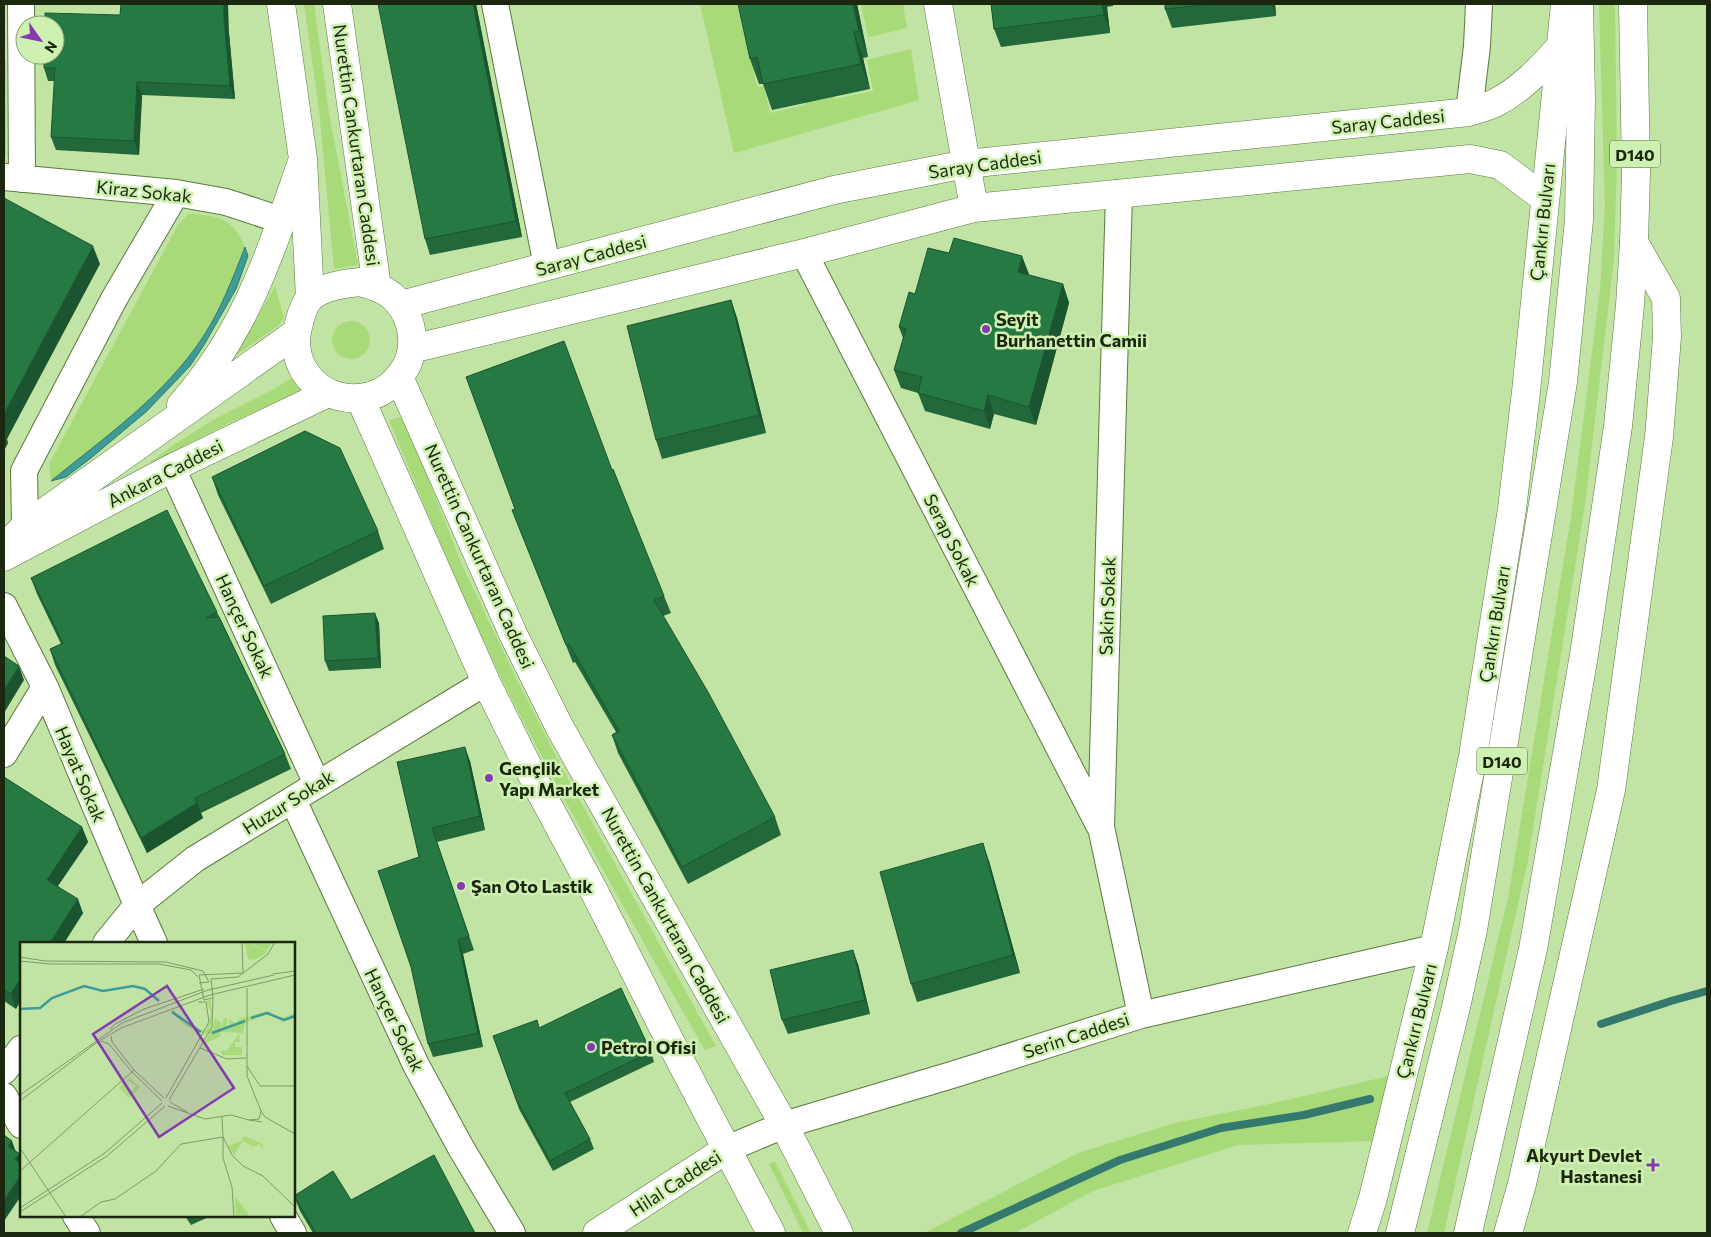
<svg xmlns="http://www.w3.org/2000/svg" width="1711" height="1237" font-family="Commissioner,sans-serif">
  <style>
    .green { fill: #a8da79 }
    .water { fill: #3f9b97; stroke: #34786e }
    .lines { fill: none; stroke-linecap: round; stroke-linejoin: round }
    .stream { stroke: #34786e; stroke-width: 8 }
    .street-casing { stroke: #5b793f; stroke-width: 28 }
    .secondary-casing { stroke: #5b793f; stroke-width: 29 }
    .highway-casing { stroke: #5b793f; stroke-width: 29 }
    .street { stroke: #fff; stroke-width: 26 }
    .secondary { stroke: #fff; stroke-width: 28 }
    .highway { stroke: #fff; stroke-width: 28 }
    .wall { fill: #22683a }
    .shaded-wall { fill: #1b552f }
    .building { fill: #277943; stroke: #1b552f }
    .poi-dot { fill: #843bad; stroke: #cef1b1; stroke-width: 2 }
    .labels { text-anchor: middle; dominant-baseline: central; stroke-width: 5; stroke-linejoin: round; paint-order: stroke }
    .shield { fill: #cef1b1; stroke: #516440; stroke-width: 1 }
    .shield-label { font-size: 16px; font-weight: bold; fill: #1b270f }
    .street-label { font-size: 18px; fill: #1b270f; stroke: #cef1b1 }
    .poi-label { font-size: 18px; font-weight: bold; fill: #1b270f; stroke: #cef1b1; text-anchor: start }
    .inset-river { fill: none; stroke: #3f9b97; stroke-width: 2.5 }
    .inset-road { fill: none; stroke: #7f9868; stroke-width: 1 }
    .view { fill: #843bad; fill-opacity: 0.15; stroke: #843bad; stroke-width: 2.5 }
    .inset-edge { fill: none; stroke: #1b270f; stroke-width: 2.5 }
  </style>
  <rect width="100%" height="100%" fill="#c1e4a4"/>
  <path class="green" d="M304,4H314L329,113L358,265L334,269L319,110Z
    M700,4H747L743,21L757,87L764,86L770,113L805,105L804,98L834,91L835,99L873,91L867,60L911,49L919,100L734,153Z
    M861,4H903L907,28L868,37Z
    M1599,4H1615L1617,164L1614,259L1585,505L1528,860L1444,1233H1427L1508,898L1571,517L1600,289L1605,207Z
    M6,60V155H4V61Z
    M188,214C218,215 233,218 245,247C233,278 221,309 203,337C164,396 105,437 51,481L49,464L178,225Z
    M275,286L284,318L278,326L235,356Z
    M332 340a19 19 0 1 1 38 0a19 19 0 1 1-38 0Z
    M301,372L307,390L229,423L184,446L153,466L150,462L175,444L211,421L272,390Z
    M404,416L462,565L518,682L568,779L716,1046L705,1050C641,939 578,827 519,713C470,618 430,519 389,420Z
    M1393,1075L1378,1141L1238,1145L1093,1191L1015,1233H924L1078,1153L1175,1123L1274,1103Z
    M775,1161L811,1233H803L769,1164Z"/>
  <path class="water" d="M245,247L248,256L236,289L204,345L190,366L147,411L91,458L66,477L51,481C105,437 164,396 203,337C221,309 233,278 245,247Z"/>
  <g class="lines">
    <path class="stream" d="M1601,1024L1671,1001L1707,991
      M961,1233L1120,1160L1221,1128L1304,1115L1370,1099"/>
    <g class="street-casing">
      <path id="street" d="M21,4L22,179
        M495,4L547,266
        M1469,112L1477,46L1479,4
        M4,177L176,193L226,202L281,220
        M1119,193L1101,827L1141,1015
        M804,253L1099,825
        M172,468L317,784
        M25,526L24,471L114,299L176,193
        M4,606L45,687L137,905L154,943
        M4,754L45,687
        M293,800L416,1065L461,1148L512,1233
        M106,943L137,905L195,859L486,682
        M4,1071L21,1049
        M4,1096L21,1125
        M727,1149L784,1125L955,1074L1141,1015L1434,948
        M76,1216L87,1233
        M283,1216L293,1233"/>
    </g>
    <g class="secondary-casing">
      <path id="secondary" d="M281,4L303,159L310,298
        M337,4L377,287
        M938,4L974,208
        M360,282C371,285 382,288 391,295C411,312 418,341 407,365C399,379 386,392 370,396C324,408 285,368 299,323C301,315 304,304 310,298C321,287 345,283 360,282Z
        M401,305L834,190L966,164L1469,112C1477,109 1487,107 1495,103C1521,90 1542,67 1561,46
        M412,349L804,253L974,208L1470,159L1500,165L1544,198
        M399,377L514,636L560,728L784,1125L839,1233
        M360,398L486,682L540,791L595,893L672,1045L771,1233
        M181,405C208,374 231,339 248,303C270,257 286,207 303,159
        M9,543L25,526L296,333
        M4,557L172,468L328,393
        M597,1233L727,1149
        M1362,1233L1373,1198L1434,948L1473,756L1512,509L1526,392L1565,4
        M1508,1233L1522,1184L1611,790L1659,437L1667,337L1666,298L1634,242"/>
    </g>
    <g class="highway-casing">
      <path id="highway" d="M1400,1233L1456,1007L1473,930L1563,382L1579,220L1581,97L1579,4
        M1468,1233L1533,949L1584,655L1618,426L1630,305L1634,242L1636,172L1633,4"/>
    </g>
    <use href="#street" class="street"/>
    <use href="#secondary" class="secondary"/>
    <use href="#highway" class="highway"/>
  </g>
  <path class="wall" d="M476,4L522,237L430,255L425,239Z
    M857,4L868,57L863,58L870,89L772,110L763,84H759L750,59Z
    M991,4H1113V6L1107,7L1110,33L1001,47L994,29Z
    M1165,4H1275L1276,16L1172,28L1165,9Z
    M229,33L235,99L142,95L139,155L56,150L51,137L55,81H48L44,68Z
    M1029,274V275L1063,284L1069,303L1036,425L994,414L990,429L925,411L918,393L901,388L894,370L903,338L899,327L915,294Z
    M731,300L737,318L766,433L662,459L656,440Z
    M612,470L664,596L671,613L663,616L775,817L781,835L688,884L618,753L612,735L616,732L575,662L573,663L512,510Z
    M212,477L378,531L384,549L271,604L218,495Z
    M31,578L217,612L285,754L291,769L201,813L203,818L147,853L55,665L50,649L61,644L37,594Z
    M379,623L381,668L329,671L325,661Z
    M470,761L485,830L437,842L474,950L463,954L483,1047L433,1057L428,1044L419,857L397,762Z
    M4,777L82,827L88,842L58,886L83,913L64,943H21L16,1009L4,1001Z
    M989,861L1020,973L917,1002L911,984Z
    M858,964L870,1014L788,1034L782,1020Z
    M539,1028L651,1052L654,1062L570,1102L590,1139L594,1149L553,1171L519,1109L493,1036Z
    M294,1196L351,1200L475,1233H313L300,1211Z
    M185,1216H211L191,1225Z"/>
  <path class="shaded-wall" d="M224,4H228L229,33L235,99L230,86L224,20Z
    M473,4H476L522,237L516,221Z
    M853,4H857L868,57L859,31Z
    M1102,4H1106L1107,7L1110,33L1104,15Z
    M1272,4H1275L1276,16Z
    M854,32L863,58L870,89L861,64Z
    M137,82L142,95L139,155L134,141Z
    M93,246L100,264L7,439L8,443L4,451V414Z
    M1022,256L1029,274L1025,290L1018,272Z
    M1063,284L1069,303L1036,425L1029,407Z
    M731,300L737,318L766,433L759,415Z
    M988,395L994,414L990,429L984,411Z
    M375,613L379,623L381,668L378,658Z
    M19,666L24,680L4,713V690Z
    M465,747L470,761L485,830L480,816Z
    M197,803L203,818L147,853L141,838Z
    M82,827L88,842L52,894L47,880Z
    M983,843L989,861L1020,973L1013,955Z
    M78,899L83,913L64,943H50Z
    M458,940L463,954L483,1047L478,1033Z
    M853,950L858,964L870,1014L865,1000Z
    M21,978V1000L16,1009L11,994Z
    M12,1141L17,1155L8,1146Z
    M20,1154L21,1158V1172L15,1159Z
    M21,1175V1196L4,1221V1200Z"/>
  <path class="building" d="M121,4H224V20L230,86L137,82L134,141L51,137L55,68H44V55H55V25H45V13L120,15Z
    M378,4H473L516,221L425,239Z
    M738,4H853L859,31L854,32L861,64L763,84L757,57L750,59Z
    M991,4H1102L1104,15L994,29Z
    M1165,4H1214L1165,9Z
    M4,198L93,246L4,414Z
    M954,238L1022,256L1018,272L1063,284L1029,407L988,395L984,411L918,393L922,377L894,370L906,329L899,327L909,292L915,294L928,248L949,253Z
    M731,300L759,415L656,440L627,326Z
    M564,341L612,470L613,469L664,596L654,600L708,692L775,817L682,867L612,735L619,731L569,644L566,645L512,510L515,509L466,377Z
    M305,431L340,448L378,531L264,586L212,477Z
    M167,510L217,612L206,618L219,617L285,754L195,798L197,803L141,838L50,649L63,643L31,578Z
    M375,613L378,658L325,661L323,616Z
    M4,656L19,666L4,690Z
    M465,747L480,816L432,828L469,936L458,940L478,1033L428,1044L411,967L378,871L419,857L397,762Z
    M4,777L82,827L47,880L78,899L50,943H45L44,942L43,943H21V978L11,994L4,990Z
    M983,843L1013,955L911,984L880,872Z
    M853,950L865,1000L782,1020L770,970Z
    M621,988L651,1052L565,1093L590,1139L550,1161L516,1099L493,1036L537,1020L539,1028Z
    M4,1135L12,1141L8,1146L20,1154L15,1159L21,1164V1175L4,1200Z
    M434,1155L475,1233H316L294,1196L333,1171L351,1200Z"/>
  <g class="poi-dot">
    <circle cx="986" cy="329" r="5"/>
    <circle cx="489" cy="778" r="5"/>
    <circle cx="461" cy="886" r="5"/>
    <circle cx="591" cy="1047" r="5"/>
    <path d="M1650.5 1157.5h5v5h5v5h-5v5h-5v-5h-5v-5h5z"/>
  </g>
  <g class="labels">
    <g class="shield">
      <rect x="1610" y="140.5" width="50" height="27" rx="4"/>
      <rect x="1477" y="747.5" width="50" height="27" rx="4"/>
    </g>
    <g class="shield-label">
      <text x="1635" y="154">D140</text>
      <text x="1502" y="761">D140</text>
    </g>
    <g class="street-label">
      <text transform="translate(1388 121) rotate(-6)">Saray Caddesi</text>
      <text transform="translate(357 145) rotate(82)">Nurettin Cankurtaran Caddesi</text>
      <text transform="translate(985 164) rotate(-8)">Saray Caddesi</text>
      <text transform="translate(144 191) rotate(6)">Kiraz Sokak</text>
      <text transform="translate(1542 222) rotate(-84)">Çankırı Bulvarı</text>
      <text transform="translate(591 255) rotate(-15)">Saray Caddesi</text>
      <text transform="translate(165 473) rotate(-27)">Ankara Caddesi</text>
      <text transform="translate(952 540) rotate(63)">Serap Sokak</text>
      <text transform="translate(480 556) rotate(66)">Nurettin Cankurtaran Caddesi</text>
      <text transform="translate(1107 606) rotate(-88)">Sakin Sokak</text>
      <text transform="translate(1494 624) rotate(-81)">Çankırı Bulvarı</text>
      <text transform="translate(245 626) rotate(65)">Hançer Sokak</text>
      <text transform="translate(81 774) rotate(67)">Hayat Sokak</text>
      <text transform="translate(288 802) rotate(-32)">Huzur Sokak</text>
      <text transform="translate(666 915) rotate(61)">Nurettin Cankurtaran Caddesi</text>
      <text transform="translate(395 1020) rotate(64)">Hançer Sokak</text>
      <text transform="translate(1416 1021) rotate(-76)">Çankırı Bulvarı</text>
      <text transform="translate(1076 1035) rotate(-18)">Serin Caddesi</text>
      <text transform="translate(675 1183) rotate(-33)">Hilal Caddesi</text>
    </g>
    <g class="poi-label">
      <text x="996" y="319">Seyit<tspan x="996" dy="21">Burhanettin Camii</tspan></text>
      <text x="499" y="768">Gençlik<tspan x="499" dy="21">Yapı Market</tspan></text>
      <text x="471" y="886">Şan Oto Lastik</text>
      <text x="601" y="1047">Petrol Ofisi</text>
      <text x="1642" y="1155" text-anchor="end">Akyurt Devlet<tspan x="1642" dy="21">Hastanesi</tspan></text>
    </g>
  </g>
  <g transform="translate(20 942)">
    <rect width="275" height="275" fill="#c1e4a4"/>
    <path d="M225,0L247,9L228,0H252L245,12L234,18L228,17ZM191,58L192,77L189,88L193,86L195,76L201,81V88L204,76H207V84H210L208,76L216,82L219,77L248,69L262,76L275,71V76L263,80L248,72L225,81L223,91L201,90L200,95L185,101L189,92H186L179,103L185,92L167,85L150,69L154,68L160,76L179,88H187L191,71L186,59ZM219,92L220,100H215V105H222V113H202L201,109L207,108ZM110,136L120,145L109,156L99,146L106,139L105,145L112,149L116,144L107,138ZM224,194L243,202V208L239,202L234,205L223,199L214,213L208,204L221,199ZM215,254L229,273L228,275H216Z" fill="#a8da79"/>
    <path class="inset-river" d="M0,67L20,66L32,56L64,44L83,49L113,44L125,47L139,59M152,70L181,90M231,76L247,71L264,78L275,74M192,91L225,79"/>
    <path class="inset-road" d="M222,0L223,31M0,15L25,19L146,20L183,29L189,40L179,41M0,19L30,22H139L171,28L178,35M223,31L179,33L184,58L193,56L191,37L218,35L248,12L255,0M253,32L275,29M227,46V134L241,169M90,87L95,82L124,67L184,47M91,94L92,100L114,128L144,156M81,99L89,102L112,130L142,159M180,106L207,117L226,116M227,124L240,144H275M0,153L102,81L188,48L254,33M146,156L189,80L186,60H178M149,158L192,85L193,56M0,159L76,101L101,86L190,53L275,33M150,160L167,170M148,164L185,177L211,173L229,178M202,175L203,195L212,213L223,224L243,234L275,265M242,180L229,178L239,177L241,169L245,175L275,192M0,206L46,275M0,229L114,128M0,266L85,211L142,161M0,270L87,214L145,164M60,275L81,260L95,257L136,229L161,202L203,195V216L212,245L214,275"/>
    <path class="view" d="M147,44L214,146L139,195L73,92Z"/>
    <rect width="275" height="275" class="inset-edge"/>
  </g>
  <rect width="1711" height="1237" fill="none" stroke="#1b270f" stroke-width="10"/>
  <g transform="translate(40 40) rotate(123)"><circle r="24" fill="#cef1b1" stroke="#86a070"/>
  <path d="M0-4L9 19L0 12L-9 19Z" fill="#843bad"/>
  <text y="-8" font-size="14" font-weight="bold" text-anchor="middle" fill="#1b270f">N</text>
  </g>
</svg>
